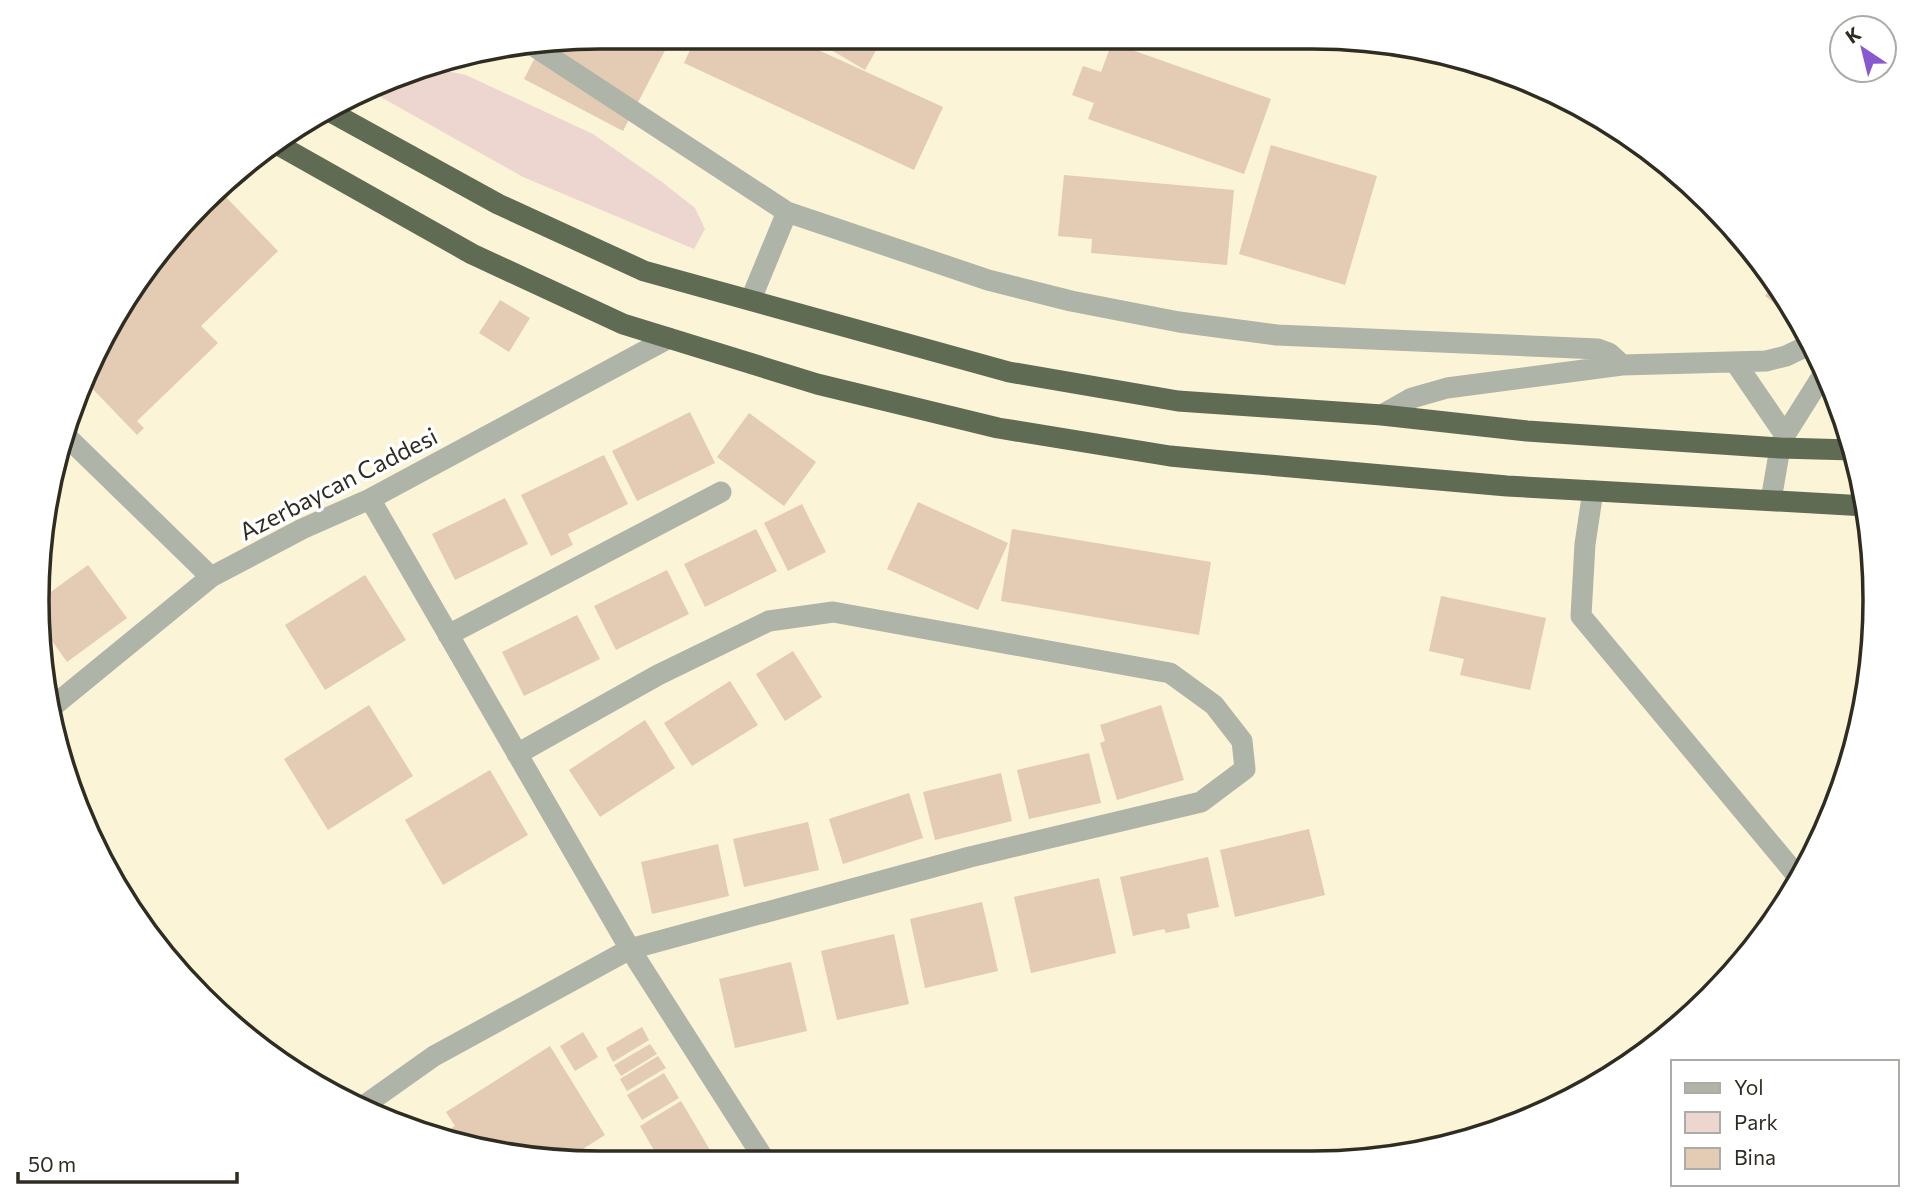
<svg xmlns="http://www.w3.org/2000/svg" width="1912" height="1200" font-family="Commissioner,sans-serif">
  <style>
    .green { fill: #eed6d0 }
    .building { fill: #e3cbb4 }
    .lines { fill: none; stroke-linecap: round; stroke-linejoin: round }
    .minor { stroke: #aeb4a8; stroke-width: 21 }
    .highway { stroke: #606b53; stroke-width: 21 }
    .labels { text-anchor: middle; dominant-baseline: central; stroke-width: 7; stroke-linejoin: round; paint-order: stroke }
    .street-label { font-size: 24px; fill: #2f2c21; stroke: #fff }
    .rim { fill: none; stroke: #2f2c21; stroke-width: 3.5 }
  </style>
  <rect width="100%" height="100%" fill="#fbf4d7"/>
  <path class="green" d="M422,66L466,75L593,134L662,182L695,208L705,229L694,249L523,177L370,91Z"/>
  <path class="building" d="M600,37H672L623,131L524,79L541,46Z
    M696,37L792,38L943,107L914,170L684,63Z
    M811,38H883L865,70Z
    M1112,43L1271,99L1244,174L1088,119L1094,103L1072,95L1083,66L1101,72Z
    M1271,145L1377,176L1345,285L1239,254Z
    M1064,175L1234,190L1227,265L1091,253L1092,239L1058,236Z
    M222,193L278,251L201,326L218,343L137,421L144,428L137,435L86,382L153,257Z
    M1764,268L1770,276L1764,283L1756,277Z
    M1775,283L1787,300L1781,308L1765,296Z
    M500,300L530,318L509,352L479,333Z
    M690,412L715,463L637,501L612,451Z
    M749,413L816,462L784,506L717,457Z
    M604,455L628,504L568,534L573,545L551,556L521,495Z
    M505,498L528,544L455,580L432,534Z
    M918,502L1008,543L978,610L887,569Z
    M802,504L826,552L788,571L764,523Z
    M756,529L777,571L705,607L684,564Z
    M1012,529L1211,562L1199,635L1001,601Z
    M88,565L127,618L67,662L45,631L41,599Z
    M667,570L689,614L616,650L594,606Z
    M365,575L406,640L325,690L285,625Z
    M1441,596L1546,618L1530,690L1460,675L1464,659L1429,651Z
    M577,615L600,659L524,696L502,652Z
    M793,651L822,697L785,721L756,674Z
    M730,681L758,725L692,766L664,723Z
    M369,705L413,776L328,830L284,759Z
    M1161,705L1184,780L1117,800L1100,743L1105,741L1100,725Z
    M645,720L675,768L600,817L569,770Z
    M1089,753L1101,803L1029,819L1017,770Z
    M490,770L528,835L443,885L405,820Z
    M1001,773L1012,821L935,840L923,792Z
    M909,793L923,838L843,864L829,819Z
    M808,822L819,870L744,887L733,839Z
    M1309,829L1325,895L1235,917L1220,850Z
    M718,844L729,896L652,914L641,862Z
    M1208,857L1219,907L1187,914L1190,928L1166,933L1164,929L1133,936L1120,877Z
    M1099,878L1116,953L1031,973L1014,897Z
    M982,902L998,971L925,988L910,919Z
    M894,934L909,1004L837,1020L821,951Z
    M791,962L807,1031L735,1048L719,979Z
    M642,1027L649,1040L613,1062L606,1048Z
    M583,1032L598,1057L575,1071L560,1046Z
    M650,1044L657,1054L621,1076L614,1065Z
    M550,1046L605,1135L567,1159L527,1158L440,1135L455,1126L446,1112Z
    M658,1056L666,1068L627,1091L620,1079Z
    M664,1073L679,1098L642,1120L627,1095Z
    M681,1101L710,1150L694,1159H659L640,1126Z"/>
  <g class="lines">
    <path class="minor" d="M535,47L787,212L988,280L1071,301L1179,322L1277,335L1598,349L1609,353L1622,365
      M751,299L787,212
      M1735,362L1785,435
      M1382,415L1412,398L1447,388L1622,365L1766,361L1786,356L1811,344
      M64,434L211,577
      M1593,491L1585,544L1581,616L1799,878
      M370,499L630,949L764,1159
      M1771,500L1780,448L1785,435L1824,373
      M448,635L721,492
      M52,707L211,577L302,529L370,499L669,338
      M362,1107L434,1056L630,949L970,857L1201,802L1245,769L1242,741L1214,705L1170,673L833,612L769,621L658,675L517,754"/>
    <path class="highway" d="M329,111L498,204L644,271L1009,372L1178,401L1382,415L1527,431L1780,448L1853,450
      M275,143L472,254L623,324L817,384L998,428L1170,456L1223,461L1507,486L1866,506"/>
  </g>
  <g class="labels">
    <g class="street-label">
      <text transform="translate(338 483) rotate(-27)">Azerbaycan Caddesi</text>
    </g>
  </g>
  <path d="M0 0H1912V1200H0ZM600 49H1312A551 551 0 0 1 1863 600V600A551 551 0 0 1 1312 1151H600A551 551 0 0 1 49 600V600A551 551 0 0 1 600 49Z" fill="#fff" fill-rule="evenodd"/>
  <path class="rim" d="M600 49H1312A551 551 0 0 1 1863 600V600A551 551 0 0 1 1312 1151H600A551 551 0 0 1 49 600V600A551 551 0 0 1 600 49Z"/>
  <rect x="1671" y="1060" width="228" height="126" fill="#ffffff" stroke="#acaba6" stroke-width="2"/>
  <rect x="1685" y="1083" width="35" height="10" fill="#aeb4a8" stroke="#acaba6" stroke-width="2"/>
  <text x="1734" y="1095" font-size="21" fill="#2f2c21">Yol</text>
  <rect x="1685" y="1112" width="35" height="21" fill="#eed6d0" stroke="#acaba6" stroke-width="2"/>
  <text x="1734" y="1130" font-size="21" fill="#2f2c21">Park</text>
  <rect x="1685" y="1148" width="35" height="21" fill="#e3cbb4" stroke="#acaba6" stroke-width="2"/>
  <text x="1734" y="1165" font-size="21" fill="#2f2c21">Bina</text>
  <g transform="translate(1863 49) rotate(325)"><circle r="33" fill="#ffffff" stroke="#acaba6" stroke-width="2"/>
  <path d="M0-5L12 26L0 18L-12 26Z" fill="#8858d1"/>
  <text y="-10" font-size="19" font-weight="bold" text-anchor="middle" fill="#2f2c21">K</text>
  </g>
  <path d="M18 1172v10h219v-10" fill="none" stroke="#2f2c21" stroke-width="3.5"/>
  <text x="28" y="1172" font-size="21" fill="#2f2c21" stroke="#ffffff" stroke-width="5" paint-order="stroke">50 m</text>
</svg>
